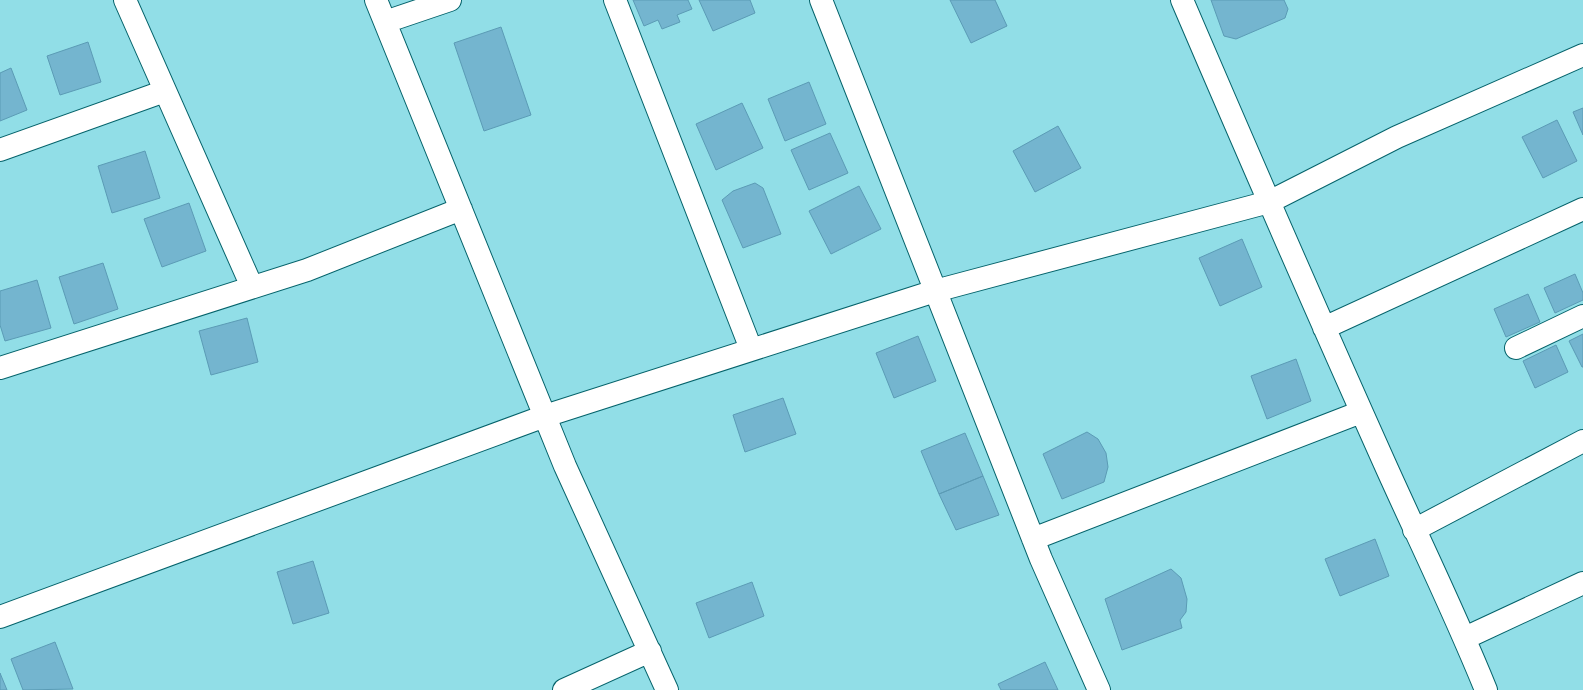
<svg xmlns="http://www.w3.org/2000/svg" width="1583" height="690" font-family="'DejaVu Sans',sans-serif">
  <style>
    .building { fill: #74b5cf; stroke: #5b9bb5 }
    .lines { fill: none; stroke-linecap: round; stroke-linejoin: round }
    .street-casing { stroke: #05636b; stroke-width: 24 }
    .street { stroke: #fff; stroke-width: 22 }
  </style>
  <rect width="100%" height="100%" fill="#91dee7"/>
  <path class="building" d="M633,0H688L692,9L677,15L680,22L662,29L658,20L644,26Z
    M699,0H750L755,13L713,31Z
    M950,0H995L1007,26L971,43Z
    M1211,0H1284L1288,9L1285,18L1236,39L1224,36Z
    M501,27L531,115L484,131L454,43Z
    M88,42L101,82L60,95L47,56Z
    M11,68L27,110L0,121V73Z
    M809,82L826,124L785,141L768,99Z
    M742,103L763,148L716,170L696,124Z
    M1583,108V135L1573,112Z
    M1557,120L1577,161L1543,178L1522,137Z
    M1058,126L1081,168L1035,192L1013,151Z
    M830,133L848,173L809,190L791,150Z
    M145,151L160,198L112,213L98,166Z
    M755,183L763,188L781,234L743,248L722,200L733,191Z
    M859,186L881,229L831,254L809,211Z
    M189,203L206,251L162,267L144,219Z
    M1242,239L1262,287L1220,306L1199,258Z
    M103,263L118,309L74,324L59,277Z
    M1575,274L1583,293V300L1555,313L1544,288Z
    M37,280L51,328L5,341L0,325V291Z
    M1528,294L1540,322L1506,337L1494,309Z
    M247,318L258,362L211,375L199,331Z
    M1583,334V367H1582L1569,341Z
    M918,336L936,381L894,398L876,353Z
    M1556,345L1568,372L1535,388L1523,361Z
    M1296,359L1311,401L1267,419L1251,376Z
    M783,398L796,434L745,452L733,415Z
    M1087,432L1098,439L1106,453L1108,467L1104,482L1062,499L1043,454Z
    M965,433L983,476L939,494L921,451Z
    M983,476L999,515L956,530L939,494Z
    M1375,539L1389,576L1340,596L1325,559Z
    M313,561L329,613L293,624L277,572Z
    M1171,569L1181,578L1187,599L1186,612L1180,620L1182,628L1122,650L1105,599Z
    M752,582L764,616L709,638L696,603Z
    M55,642L73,689L23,690L11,659Z
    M1045,662L1058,690H1001L998,684Z
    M0,673L7,690H0Z"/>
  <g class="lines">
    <g class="street-casing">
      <path id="street" d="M125,0L252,287
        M376,0L565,466L667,690
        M615,0L751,349
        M821,0L1041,559L1099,690
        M1182,0C1248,154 1315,308 1384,462C1418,538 1455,613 1486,690
        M385,22L450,0
        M0,150L165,91
        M1324,328L1583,209
        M1516,348L1583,316
        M0,368L307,270L461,209
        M1414,530L1583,441
        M1033,539L1361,412
        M0,617L545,416L935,291L1269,202L1397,137L1583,55
        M1465,638L1583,583
        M564,690L650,651"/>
    </g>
    <use href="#street" class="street"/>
  </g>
</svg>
